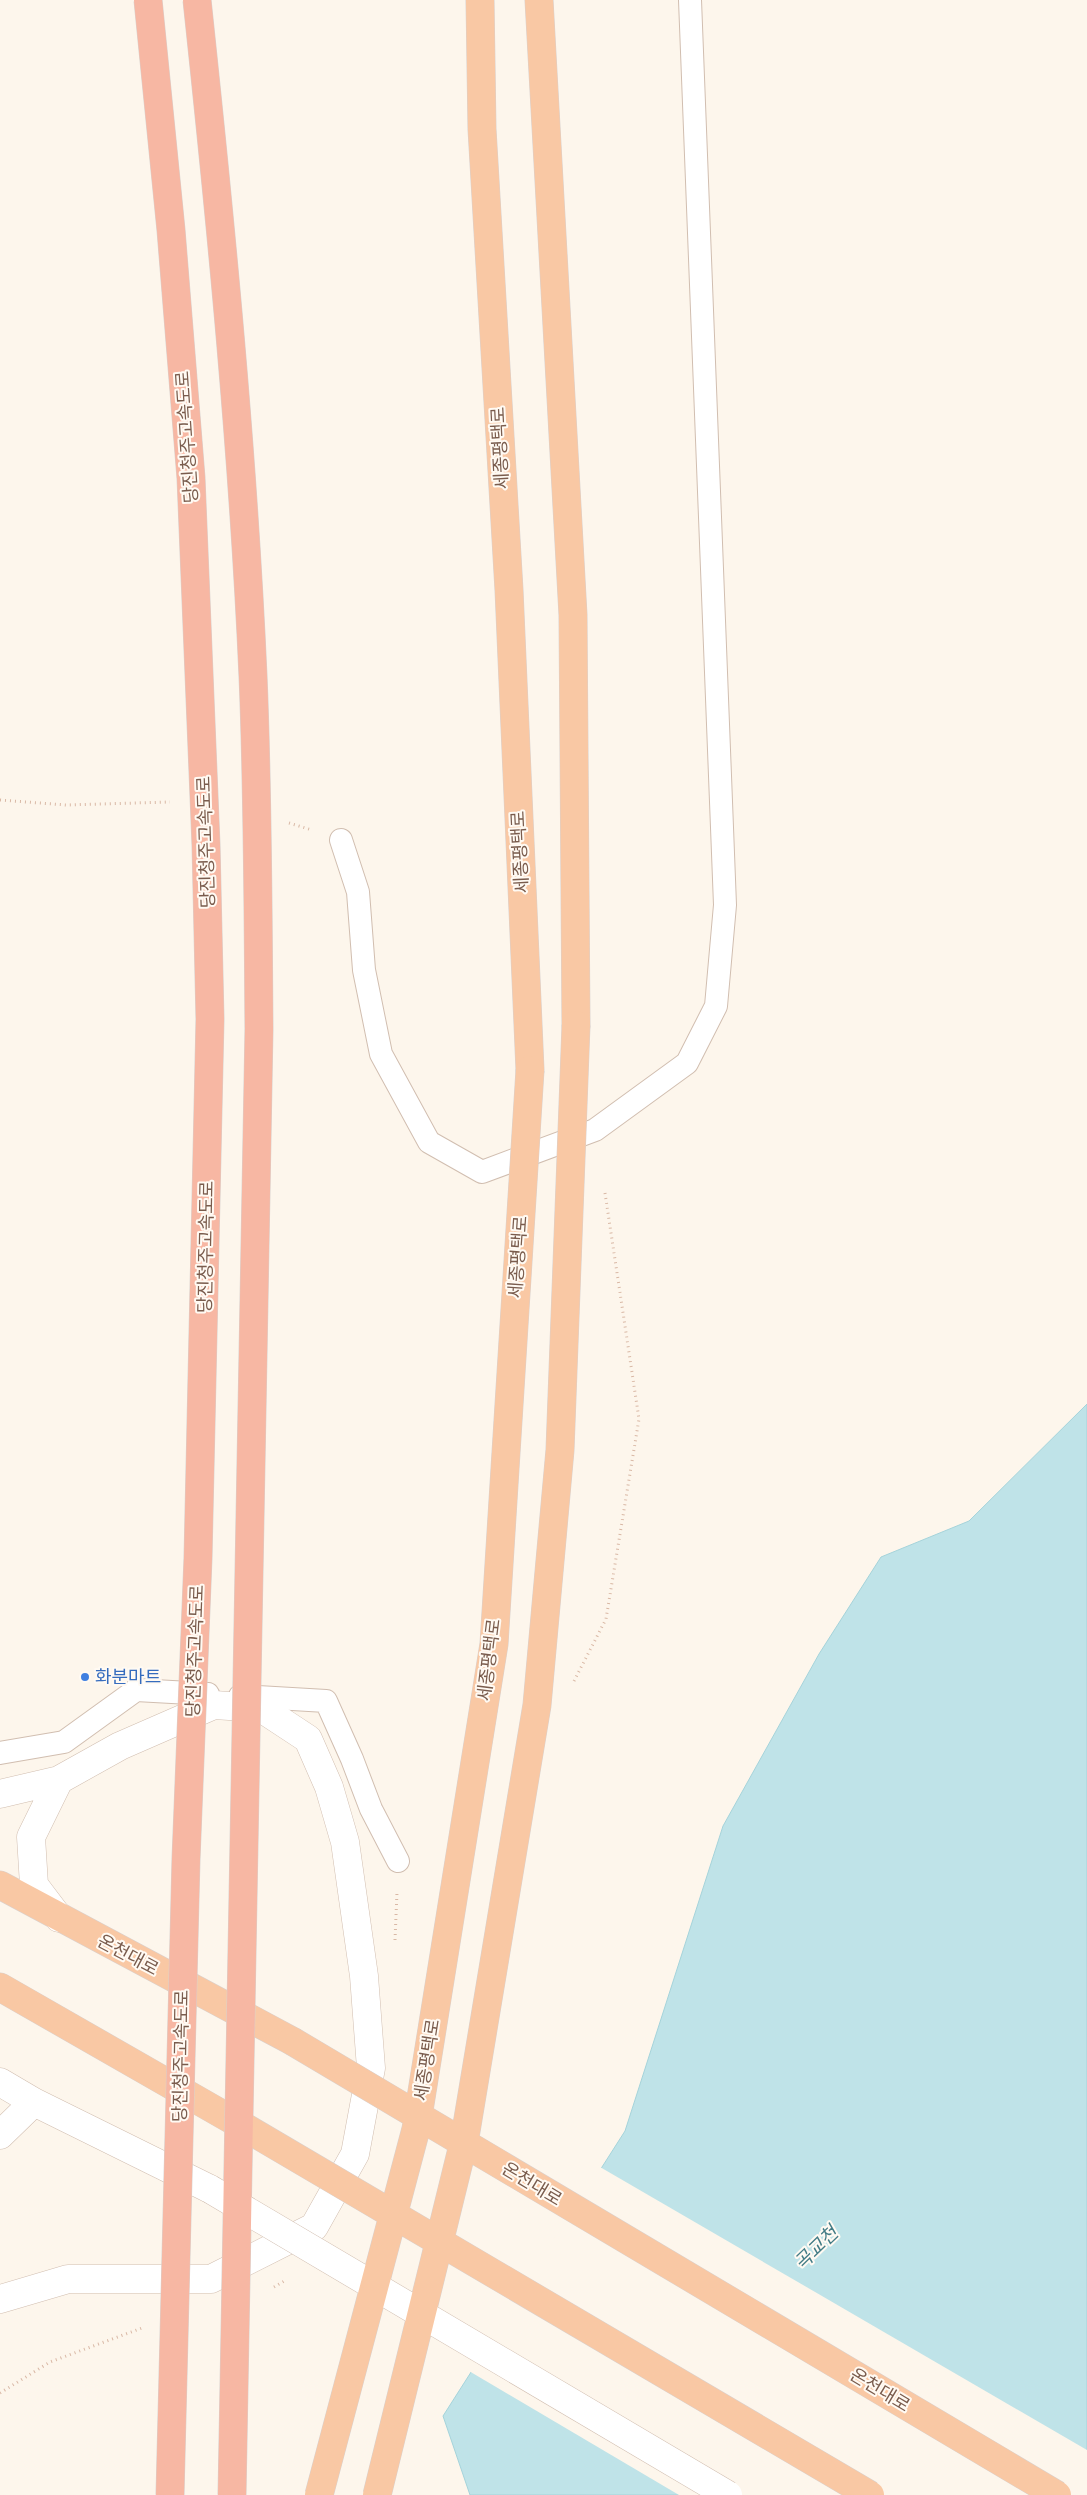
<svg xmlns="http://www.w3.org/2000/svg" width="1087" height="2495" font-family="Cabin,'Noto Sans KR',sans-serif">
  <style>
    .water { fill: #bfe3e8; stroke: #a5d3da }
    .pier { fill: #fdf6ec }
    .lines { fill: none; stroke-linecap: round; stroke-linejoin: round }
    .service-casing { stroke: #d1beb0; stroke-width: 24 }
    .tertiary-casing { stroke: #d1beb0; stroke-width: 29 }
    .trunk-casing { stroke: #dad1cd; stroke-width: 29 }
    .path { stroke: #d9b8a5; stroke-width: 3; stroke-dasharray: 1 4; stroke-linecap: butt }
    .service { stroke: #fff; stroke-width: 22 }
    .tertiary { stroke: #fff; stroke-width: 28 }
    .trunk { stroke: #f9c8a4; stroke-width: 28 }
    .tertiary-bridge-casing { stroke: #d1beb0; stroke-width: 29; stroke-linecap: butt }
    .trunk-bridge-casing { stroke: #dad1cd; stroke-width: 29; stroke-linecap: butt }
    .motorway-bridge-casing { stroke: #dad1cd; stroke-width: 29; stroke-linecap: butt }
    .tertiary-bridge { stroke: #fff; stroke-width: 28 }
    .trunk-bridge { stroke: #f9c8a4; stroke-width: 28 }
    .motorway-bridge { stroke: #f7b7a3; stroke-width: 28 }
    .shop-dot { fill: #3f7fe0; stroke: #fffaf3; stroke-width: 2 }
    .labels { text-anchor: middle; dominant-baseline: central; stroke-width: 4; stroke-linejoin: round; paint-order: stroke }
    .street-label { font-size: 18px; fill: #7a5c4d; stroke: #fffaf3 }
    .shop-label { font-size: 18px; fill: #366cbe; stroke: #fffaf3; text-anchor: start }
    .water-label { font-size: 19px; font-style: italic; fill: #437c86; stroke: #fffaf3 }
  </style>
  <rect width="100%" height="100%" fill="#fdf6ec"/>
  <path class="water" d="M1087,1404V2495H470L443,2416L625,2131L723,1826L819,1654L881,1557L969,1521Z"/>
  <path class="pier" d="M600,2167L1087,2450V2495H679L469,2371Z"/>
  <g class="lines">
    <g class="service-casing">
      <path id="service" d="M341,840L358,892L364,970L381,1054L429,1142L482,1172L595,1130L687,1063L716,1006L725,905L690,0
        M240,1696L326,1701L352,1759L371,1809L398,1861
        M0,1753L64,1742L136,1690L208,1694"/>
    </g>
    <g class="tertiary-casing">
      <path id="tertiary" d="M0,1794L59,1780L120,1746L214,1705L261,1708L308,1739L329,1787L345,1842L364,1976L371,2068L355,2154L314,2227L211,2279H68L0,2299
        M59,1918L34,1885L31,1837L59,1780
        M0,2082L34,2102L210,2189
        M0,2135L34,2102"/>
    </g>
    <g class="trunk-casing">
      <path id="trunk" d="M480,0L482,129L509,590L530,1070
        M539,0L573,615L576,1025
        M0,1885L292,2041
        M0,1987L241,2125"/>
    </g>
    <path class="path" d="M0,800L66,805L170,802
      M289,823L312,830
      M574,1681L606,1619L639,1419L605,1193
      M395,1940L397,1892
      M274,2287L286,2280
      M0,2393L50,2362L142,2328"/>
    <use href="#service" class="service"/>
    <use href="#tertiary" class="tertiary"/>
    <use href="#trunk" class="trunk"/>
    <g class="tertiary-bridge-casing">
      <path id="tertiary-bridge" d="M210,2189L728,2495"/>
    </g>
    <g class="trunk-bridge-casing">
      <path id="trunk-bridge" d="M292,2041L1057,2495
        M241,2125L870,2495
        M319,2495L416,2129L494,1644L530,1070
        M377,2495L465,2137L537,1705L560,1450L576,1025"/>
    </g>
    <g class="motorway-bridge-casing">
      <path id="motorway-bridge" d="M148,0L171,230L191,478L206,845L210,1019L198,1558L186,1859L170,2495
        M197,0C221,225 243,451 253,676C258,794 258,911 259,1029L232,2495"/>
    </g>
    <use href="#tertiary-bridge" class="tertiary-bridge"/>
    <use href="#trunk-bridge" class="trunk-bridge"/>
    <use href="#motorway-bridge" class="motorway-bridge"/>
  </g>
  <circle class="shop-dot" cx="85" cy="1677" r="5"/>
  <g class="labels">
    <g class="street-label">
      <text transform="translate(187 437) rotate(-94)">당진청주고속도로</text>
      <text transform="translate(500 448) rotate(-93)">세종평택로</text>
      <text transform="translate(206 842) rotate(-92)">당진청주고속도로</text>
      <text transform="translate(520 852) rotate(-93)">세종평택로</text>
      <text transform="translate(206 1247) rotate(-89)">당진청주고속도로</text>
      <text transform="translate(518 1257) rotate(-86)">세종평택로</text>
      <text transform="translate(195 1651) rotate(-88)">당진청주고속도로</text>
      <text transform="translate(489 1660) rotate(-83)">세종평택로</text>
      <text transform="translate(128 1955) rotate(28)">온천대로</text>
      <text transform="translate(181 2056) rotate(-89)">당진청주고속도로</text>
      <text transform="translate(427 2060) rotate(-81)">세종평택로</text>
      <text transform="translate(532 2184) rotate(31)">온천대로</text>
      <text transform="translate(880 2390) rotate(31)">온천대로</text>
    </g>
    <g class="shop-label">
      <text x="95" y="1677">화분마트</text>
    </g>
    <g class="water-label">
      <text transform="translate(816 2248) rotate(-44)">곡교천</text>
    </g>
  </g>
</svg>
